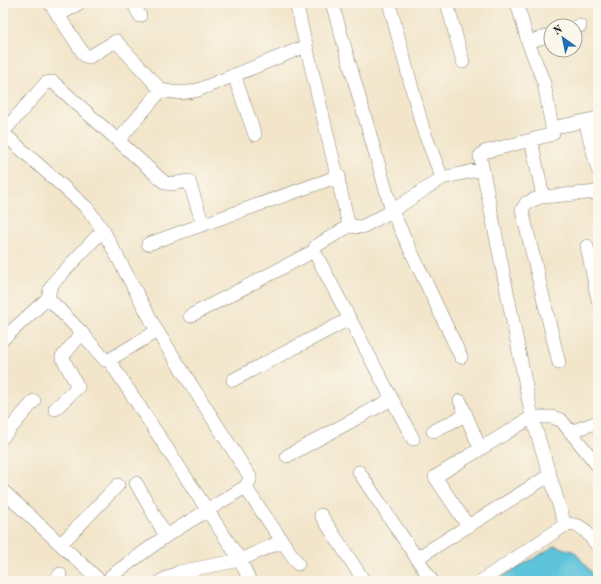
<svg xmlns="http://www.w3.org/2000/svg" width="601" height="584" font-family="'Old Standard TT',serif">
  <style>
    .water { fill: #5dc4db; stroke: #3c707c }
    .lines { fill: none; stroke-linecap: round; stroke-linejoin: round }
    .minor-casing { stroke: #878073; stroke-width: 14 }
    .minor { stroke: #fff; stroke-width: 13 }
  </style>
  <rect width="100%" height="100%" fill="#fbf7ec"/>
  <filter id="ink" filterUnits="userSpaceOnUse"><feTurbulence type="fractalNoise" baseFrequency=".025" numOctaves="2"/><feDisplacementMap in="SourceGraphic" scale="8" xChannelSelector="R" yChannelSelector="G"/><feConvolveMatrix kernelMatrix="1 2 1 2 8 2 1 2 1" color-interpolation-filters="sRGB"/></filter>
  <filter id="wash" filterUnits="userSpaceOnUse"><feTurbulence type="fractalNoise" baseFrequency=".012" numOctaves="4" result="noise"/><feDisplacementMap in="SourceGraphic" scale="16" xChannelSelector="R" yChannelSelector="G"/><feGaussianBlur stdDeviation="0.9" result="paint"/><feColorMatrix in="noise" values="0 0 0 0 0 0 0 0 0 0 0 0 0 0 0 0 0 1.4 0 .05"/><feComposite in="paint" operator="in"/></filter>
  <g filter="url(#wash)">
    <rect width="100%" height="100%" fill="#f2e5ca"/>
    <path class="water" d="M555,546L575,552L598,581H495Z"/>
  </g>
  <g filter="url(#ink)">
    <g class="lines">
      <g class="minor-casing">
        <path id="minor" d="M50,3L85,56L89,57L116,41L161,90C173,93 186,94 198,90L306,46
          M133,3L140,16
          M296,3L349,226L362,227L392,211L442,178L482,169
          M332,3L392,211L461,357
          M389,3L423,129L442,178
          M447,3L463,62
          M517,3L528,42L544,83L553,133L550,135L484,152L480,156L532,417L565,525
          M58,16L79,3
          M575,27L580,26
          M528,42L551,35
          M234,75L255,135
          M585,121L598,170
          M552,128L598,118
          M3,132L46,83L53,82L164,182L170,184L189,181L203,225
          M3,133L87,208L103,230L157,331L250,477V480L245,487L166,536
          M531,140L543,196L526,203L522,210L559,363
          M118,141L161,90
          M542,197L598,192
          M349,226L316,246L314,251L413,439
          M148,244L339,176
          M587,246L598,300
          M48,298L50,289L54,282L103,230
          M190,316L314,251
          M3,339L48,298L82,333L105,360H109L157,331
          M109,360L240,560L250,581
          M233,380L349,319
          M460,401L480,448
          M55,409L78,387L62,357L82,333
          M433,431L466,415
          M570,432L598,422
          M3,437L34,401
          M287,456L392,399
          M359,472L432,581
          M245,487L298,564
          M3,491L99,580
          M321,515L364,581
          M468,526L435,477L532,417H552L561,420L598,466
          M61,544L118,485
          M417,558L550,475
          M55,581L60,574
          M111,581V576L166,536L136,483
          M161,581L179,572L240,560L282,541
          M481,581L565,525C583,522 587,534 598,546"/>
      </g>
      <use href="#minor" class="minor"/>
    </g>
  </g>
  <rect width="601" height="584" fill="none" stroke="#fbf7ec" stroke-width="16"/>
  <g transform="translate(563 38) rotate(327)"><circle r="19" fill="#fbf7ec" stroke="#a29f99"/>
  <path d="M0-3L7 15L0 10L-7 15Z" fill="#1f6fb2"/>
  <text y="-6" font-size="11" font-weight="bold" text-anchor="middle" fill="#1c1c1c">N</text>
  </g>
</svg>
